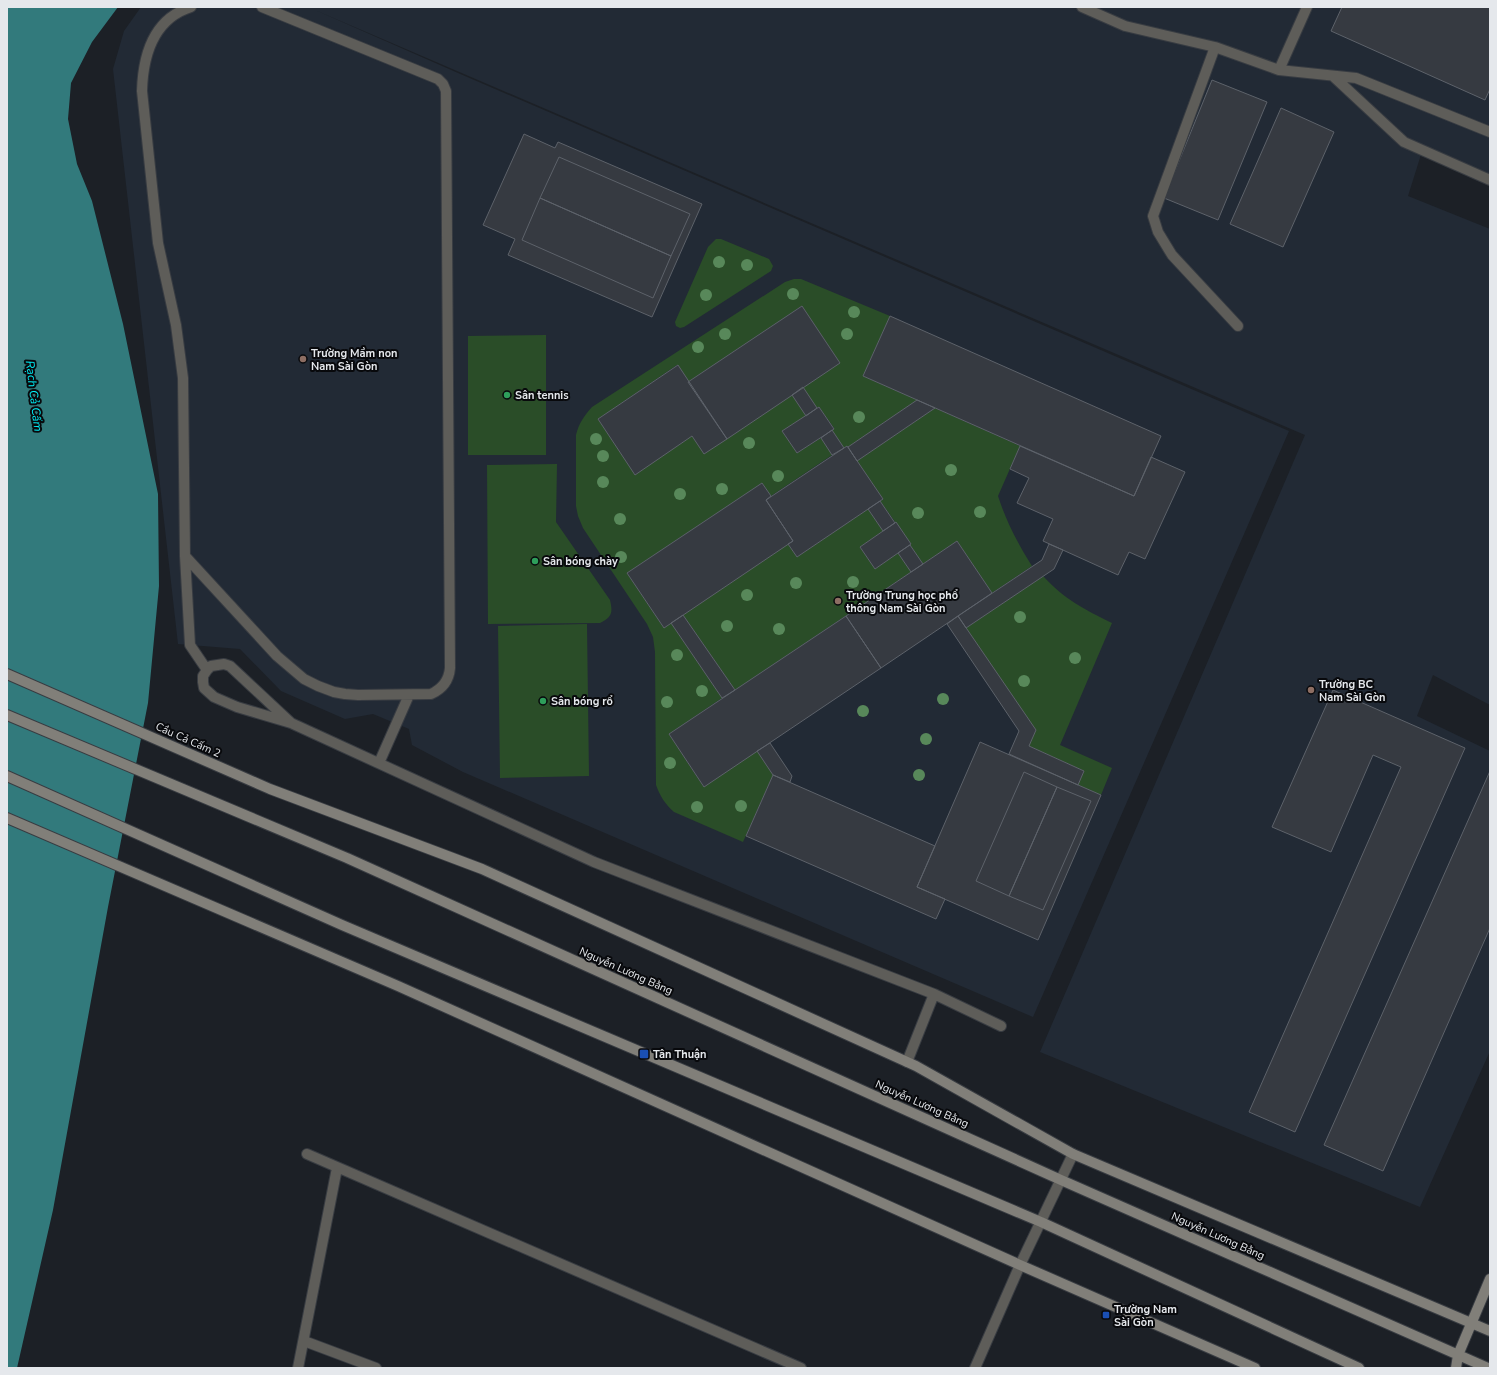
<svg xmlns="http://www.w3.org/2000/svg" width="1497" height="1375" font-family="'Nunito Sans',sans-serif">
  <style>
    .built { fill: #222a35 }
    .green { fill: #2a4d28 }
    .water { fill: #327a7c }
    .building { fill: #363a41; stroke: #5d626a }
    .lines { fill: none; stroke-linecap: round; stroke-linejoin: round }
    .lane-casing { stroke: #383c42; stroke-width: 12 }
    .street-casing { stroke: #383c42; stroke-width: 12 }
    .secondary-casing { stroke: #383c42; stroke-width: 12 }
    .lane { stroke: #5e5d59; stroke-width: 10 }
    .street { stroke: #5e5d59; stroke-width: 10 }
    .secondary { stroke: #817f79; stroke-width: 10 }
    .tree { fill: #58885a }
    .education-dot { fill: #8d6e63; stroke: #08090c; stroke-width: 1.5 }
    .leisure-dot { fill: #2e9e5b; stroke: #08090c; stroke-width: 1.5 }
    .transit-dot { fill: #1a4fb4; stroke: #08090c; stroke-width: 1.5 }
    .labels { text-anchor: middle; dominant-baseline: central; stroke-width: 4; stroke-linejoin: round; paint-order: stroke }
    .poi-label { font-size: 11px; font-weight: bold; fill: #e5e8ec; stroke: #08090c; text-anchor: start }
    .street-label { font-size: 11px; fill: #e5e8ec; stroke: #08090c }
    .water-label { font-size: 12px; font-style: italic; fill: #01f0f7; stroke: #08090c }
  </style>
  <rect width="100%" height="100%" fill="#1c2026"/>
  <path class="built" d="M141,7H1490V174L1424,145L1408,196L1490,229V705L1433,675L1417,716L1490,751V1051L1420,1207L1040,1052L1305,435L315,10L458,73L1289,431L1033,1017L463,772L412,745L409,729L373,714L345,719L281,691L240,649L178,644L113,69L124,31Z"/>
  <path class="green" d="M716,239H721L769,259L773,266L771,271L684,327L680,328L676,326L675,322L708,247Z
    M794,279H801L890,316L863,376L917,400L848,447L847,446L844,448L832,430L834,428L819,407L817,408L803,387L840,363L802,306L688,382L677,365L598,419L635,474L692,436L704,453L792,395L806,416L782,431L797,453L821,438L832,455L771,496L762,483L627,573L663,627L671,623L722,698L669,734L703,786L757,751L773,775L743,842L674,812C665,804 660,796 656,785L655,652L653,637L647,624L583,528L578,516L576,506V435C579,423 584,416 592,407L785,282Z
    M546,335V455H468V336Z
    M935,408L1020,446L998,496C1006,521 1018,544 1032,566L992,593L957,541L923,564L910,545L911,544L880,501L883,499L857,461Z
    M557,464L556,522L610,600C613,613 612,617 600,623L488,624L487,465Z
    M868,509L883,531L860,547L875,569L898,553L911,572L735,690L683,615L788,544L797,557Z
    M1043,576C1065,600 1084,609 1112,623L1060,745L1112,768L1101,795L1078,785L1084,771L1029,746L966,628Z
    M587,624L589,776L500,778L498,626Z"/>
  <path class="water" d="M7,7H118L92,42L71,83L68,119L77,164L92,201L123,324L158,494L159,586L148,703L108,907L53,1210L17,1368H7Z"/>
  <path class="building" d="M1342,7H1490V89L1485,100L1331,31Z
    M1212,80L1267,102L1218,220L1164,198Z
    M1281,108L1334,132L1283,247L1230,224Z
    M524,134L555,148L558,142L702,204L652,317L508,255L515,239L483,225Z
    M559,157L690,214L671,256L540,198Z
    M540,198L671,256L653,298L522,240Z
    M802,306L840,363L727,439L688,382Z
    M890,316L1161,436L1134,496L863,376Z
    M678,365L727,439L704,454L692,436L635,475L598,419Z
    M803,387L817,408L806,416L792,395Z
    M917,400L935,408L857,461L848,447Z
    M819,407L834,429L797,453L782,431Z
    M832,430L844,448L832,455L821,438Z
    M847,446L883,499L797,557L788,544L793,541L766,500Z
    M1020,446L1134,496L1151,457L1185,472L1145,559L1129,552L1118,575L1043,541L1053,519L1017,503L1029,478L1010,469Z
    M762,483L771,496L766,500L793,541L664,628L627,573Z
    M880,501L895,523L883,531L868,509Z
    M896,522L911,544L875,569L860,547Z
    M957,541L992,593L881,668L846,616Z
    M1049,544L1063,550L1054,569L966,628L958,616L1042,560Z
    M910,545L923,564L911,572L898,553Z
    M683,615L735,690L722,698L671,623Z
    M846,616L881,668L704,787L669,734Z
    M958,616L1036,730L1029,746L1084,771L1078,785L1009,754L1019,731L947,624Z
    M1333,690L1465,748L1295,1132L1249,1112L1401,767L1373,755L1331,852L1272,827Z
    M980,742L1101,795L1038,940L917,887Z
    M770,743L792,776L790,782L773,775L757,751Z
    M1490,771V928L1383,1171L1324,1145Z
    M1024,772L1057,787L1009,896L976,881Z
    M773,775L935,846L917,887L945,899L936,919L746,836Z
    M1057,787L1091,801L1043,910L1009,896Z"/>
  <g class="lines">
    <g class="lane-casing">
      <path id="lane" d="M191,7C153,19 143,56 142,91L158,243L176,325L183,378L185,556L277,656L304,679L318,686L334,692L345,694L358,695L431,694C442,689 449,680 450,668L446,91L443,84L438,79L262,7
        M1082,7L1125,26L1215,47L1279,70
        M1307,7L1279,70L1356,78L1490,132
        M1215,47L1153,216L1158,232L1172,255L1238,326
        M1333,76L1404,142L1490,180
        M185,556L190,645L207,670
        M291,723L230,666L224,664L211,666L207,670L203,676V682L204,688L214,697L237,707L291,723L594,862L934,994L1001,1026
        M379,763L409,695
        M907,1062L934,994"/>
    </g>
    <g class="street-casing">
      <path id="street" d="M307,1154L801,1368
        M304,1341L376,1368
        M298,1368L337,1168
        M975,1368L1020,1265L1073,1154"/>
    </g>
    <g class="secondary-casing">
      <path id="secondary" d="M7,674L270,789L482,869L916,1066L1073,1154L1490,1331
        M7,715L347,858L1061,1180L1488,1368
        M7,776L342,925L1041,1222L1359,1368
        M7,818L398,986L1020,1265L1255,1368
        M1456,1368L1458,1355L1490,1279"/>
    </g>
    <use href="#lane" class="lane"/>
    <use href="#street" class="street"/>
    <use href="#secondary" class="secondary"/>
  </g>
  <g class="tree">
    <circle cx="719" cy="262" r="6"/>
    <circle cx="747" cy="265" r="6"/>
    <circle cx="793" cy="294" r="6"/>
    <circle cx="706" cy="295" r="6"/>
    <circle cx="854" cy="312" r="6"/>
    <circle cx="725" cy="334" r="6"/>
    <circle cx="847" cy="334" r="6"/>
    <circle cx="698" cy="347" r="6"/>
    <circle cx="859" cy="417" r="6"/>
    <circle cx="596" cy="439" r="6"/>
    <circle cx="749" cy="443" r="6"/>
    <circle cx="603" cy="456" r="6"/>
    <circle cx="951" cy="470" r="6"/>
    <circle cx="778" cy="476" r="6"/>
    <circle cx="603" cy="482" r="6"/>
    <circle cx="722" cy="489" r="6"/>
    <circle cx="680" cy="494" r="6"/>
    <circle cx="980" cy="512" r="6"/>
    <circle cx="918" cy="513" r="6"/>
    <circle cx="620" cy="519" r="6"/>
    <circle cx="621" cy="557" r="6"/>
    <circle cx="853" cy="582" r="6"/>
    <circle cx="796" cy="583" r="6"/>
    <circle cx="747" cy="595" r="6"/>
    <circle cx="1020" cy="617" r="6"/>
    <circle cx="727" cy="626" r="6"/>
    <circle cx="779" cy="629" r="6"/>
    <circle cx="677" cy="655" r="6"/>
    <circle cx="1075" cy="658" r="6"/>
    <circle cx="1024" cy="681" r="6"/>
    <circle cx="702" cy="691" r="6"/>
    <circle cx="943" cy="699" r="6"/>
    <circle cx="667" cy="702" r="6"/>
    <circle cx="863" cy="711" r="6"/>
    <circle cx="926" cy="739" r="6"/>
    <circle cx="670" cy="763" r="6"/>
    <circle cx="919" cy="775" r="6"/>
    <circle cx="741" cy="806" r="6"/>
    <circle cx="697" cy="807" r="6"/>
  </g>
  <g class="education-dot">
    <circle cx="303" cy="359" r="4"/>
    <circle cx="838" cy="601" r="4"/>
    <circle cx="1311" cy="690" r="4"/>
  </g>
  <g class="leisure-dot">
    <circle cx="507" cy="395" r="4"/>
    <circle cx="535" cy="561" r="4"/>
    <circle cx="543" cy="701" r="4"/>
  </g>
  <g class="transit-dot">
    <rect x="639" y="1049" width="10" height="10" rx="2"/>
    <rect x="1102" y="1311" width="8" height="8" rx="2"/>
  </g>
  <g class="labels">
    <g class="poi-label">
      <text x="311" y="353">Trường Mầm non<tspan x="311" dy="13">Nam Sài Gòn</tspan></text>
      <text x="515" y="395">Sân tennis</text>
      <text x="543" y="561">Sân bóng chày</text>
      <text x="846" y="595">Trường Trung học phổ<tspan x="846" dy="13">thông Nam Sài Gòn</tspan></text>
      <text x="1319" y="684">Trường BC<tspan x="1319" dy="13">Nam Sài Gòn</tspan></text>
      <text x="551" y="701">Sân bóng rổ</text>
      <text x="653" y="1054">Tân Thuận</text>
      <text x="1114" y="1309">Trường Nam<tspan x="1114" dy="13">Sài Gòn</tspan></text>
    </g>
    <g class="street-label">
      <text transform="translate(188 740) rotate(24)">Cầu Cả Cấm 2</text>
      <text transform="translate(626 971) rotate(24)">Nguyễn Lương Bằng</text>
      <text transform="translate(922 1104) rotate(24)">Nguyễn Lương Bằng</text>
      <text transform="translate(1218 1236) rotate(24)">Nguyễn Lương Bằng</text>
    </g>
    <g class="water-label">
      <text transform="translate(34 396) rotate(83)">Rạch Cả Cấm</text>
    </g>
  </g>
  <rect width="1497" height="1375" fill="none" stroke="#e5e8ec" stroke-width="16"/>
</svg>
